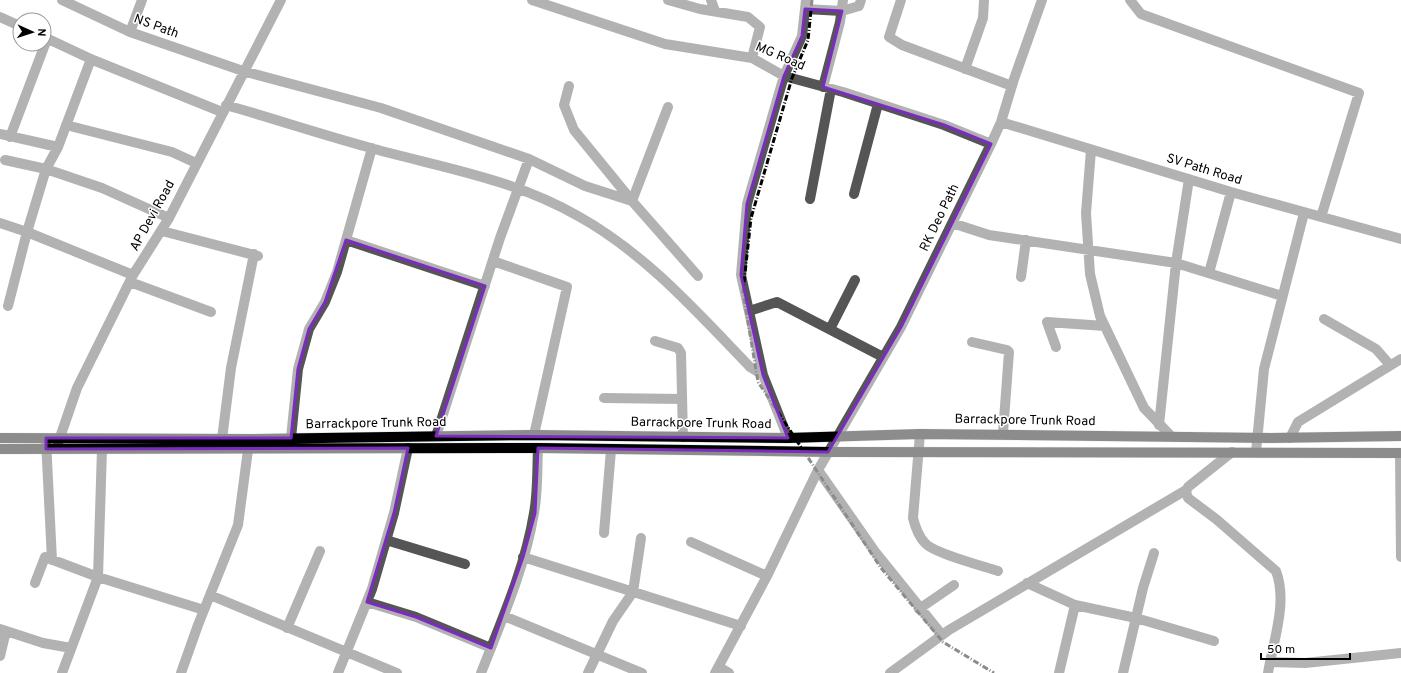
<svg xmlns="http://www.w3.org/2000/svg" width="1401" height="673" font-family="Overpass,sans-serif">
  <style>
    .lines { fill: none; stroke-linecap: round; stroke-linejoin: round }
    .major-casing { stroke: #dbdbdb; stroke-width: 11 }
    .minor { stroke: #555; stroke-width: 10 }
    .major { stroke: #000; stroke-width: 10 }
    .rail { stroke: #000; stroke-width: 3; stroke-dasharray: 6 2 1 2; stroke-linecap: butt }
    .marked { fill: none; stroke: #7b2cbf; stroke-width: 3; stroke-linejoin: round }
    .labels { text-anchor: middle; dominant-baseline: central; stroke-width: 3; stroke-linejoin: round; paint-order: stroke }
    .street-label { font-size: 13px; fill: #000; stroke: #fff }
  </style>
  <rect width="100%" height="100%" fill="#fff"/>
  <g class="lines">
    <g class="major-casing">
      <path id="major" d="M0,438L249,439L534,435L788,438L920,434L1271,438L1401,436
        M0,449L538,448L828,452L1401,453"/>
    </g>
    <path class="minor" d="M62,0L130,32L243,71L381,108L529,159L585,186L632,201L668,107
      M532,0L665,44L752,58L784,76L843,92L944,125L991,144
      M668,0L700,9L748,17L760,27L752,58
      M711,0L715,11
      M901,0L889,37L902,45L1012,86
      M1130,0L1141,14L1359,93L1321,217
      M805,9L842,11L859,6L861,0
      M0,17L20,26
      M130,32L142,0
      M44,37L93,60L222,112
      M965,69L983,18L984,0
      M569,86L564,105L574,130L632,201L698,276
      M823,87L840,22L843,0
      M226,105C275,119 323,135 371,148C443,168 511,178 578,216C645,253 697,312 750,367L763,375
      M1001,122L1231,192L1401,239
      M66,125L172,152L196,163
      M0,134L58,147
      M10,137L47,39
      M1091,150L1086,213L1090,274L1100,316L1144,408L1170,435
      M5,160L46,169L102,188L169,218
      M854,194L878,104
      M810,199L831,89
      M0,223L27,232L133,275
      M952,223L989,235L1176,263L1282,296
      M162,231L258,256
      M346,240L485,286
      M493,261L567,287L534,435
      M1209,273L1231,192
      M1021,277L1026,240
      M130,282L211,312
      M8,306L27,232L46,169L58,147L91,59
      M749,311L777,302L883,357
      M1324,319L1376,349L1390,365
      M830,329L855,280
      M655,341L678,348L681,353L683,437
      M972,342L1007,350L1009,352L1003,433
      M1056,347L1047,322L1105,326
      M604,398L682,399
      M1159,425L1176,263L1189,179
      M920,434L913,518C915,526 919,537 925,543C933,553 983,566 998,571
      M436,436L500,238L529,159
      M291,438L298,369L309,329L325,302L337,272L372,148
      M788,438L763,375L741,275L747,204L784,76L802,36L806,0
      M1290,438L1298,422L1401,359
      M222,439L231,368L254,254
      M46,440L52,560
      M57,446L77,388L133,275L169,218L281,0
      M1232,452L1188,487L1186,492L1188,498L1216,519L1276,571C1288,603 1273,641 1268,673
      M1256,452L1264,369L1304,213
      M1400,453L1401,557
      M818,470L876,553L942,635
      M604,533L611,450
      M386,540L465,564
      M691,542L767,576
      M523,557L741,626
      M35,583L45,557L98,577L204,610
      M1027,583L1075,605L1136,618L1214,641
      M210,595L397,673
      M367,602L416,617L491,648
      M919,609L954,585
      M504,616L642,673
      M287,628L320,551
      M0,629L43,643L71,648
      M0,656L6,631
      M1270,662L1305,663L1401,653
      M719,667L729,673
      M62,673L98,577L102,449
      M181,673L198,625L238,525L248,450
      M338,673L372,589L394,513L408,448
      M481,673C501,622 525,568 534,513C538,492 537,470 538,448
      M588,673L613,621L633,592L641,538
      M715,673L767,576L818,470L901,327L991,144L1001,122L1014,79L1042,0
      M890,673L949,630L1186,490
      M1059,673L1075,605
      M1123,673L1143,588L1154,553"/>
    <use href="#major" class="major"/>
    <path class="rail" d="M812,0L808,40L792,78L751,218L743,292L758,382L881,568L943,642L994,673"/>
  </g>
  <path d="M0 0H1401V673H0ZM805,9L842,11L823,87L944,125L991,144L901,327L828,452L538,448L535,513L523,557L491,648L416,617L367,602L394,513L408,448L46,449V438H291L298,369L309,329L325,302L346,240L485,286L436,436L788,438L763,375L741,275L747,204L784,76L802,36Z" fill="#fff" fill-opacity=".55" fill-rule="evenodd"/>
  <path class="marked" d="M805,9L842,11L823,87L944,125L991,144L901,327L828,452L538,448L535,513L523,557L491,648L416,617L367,602L394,513L408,448L46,449V438H291L298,369L309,329L325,302L346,240L485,286L436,436L788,438L763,375L741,275L747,204L784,76L802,36Z"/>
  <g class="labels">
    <g class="street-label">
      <text transform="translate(156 27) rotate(20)">NS Path</text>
      <text transform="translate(780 57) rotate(23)">MG Road</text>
      <text transform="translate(1204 170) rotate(17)">SV Path Road</text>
      <text transform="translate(153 216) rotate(-61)">AP Devi Road</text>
      <text transform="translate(940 218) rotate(-64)">RK Deo Path</text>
      <text transform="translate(1025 421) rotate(1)">Barrackpore Trunk Road</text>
      <text transform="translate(376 424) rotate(-1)">Barrackpore Trunk Road</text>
      <text transform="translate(701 424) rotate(1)">Barrackpore Trunk Road</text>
    </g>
  </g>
  <g transform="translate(32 32) rotate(93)"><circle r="19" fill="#ffffff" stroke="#999999"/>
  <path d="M0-3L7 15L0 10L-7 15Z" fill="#000000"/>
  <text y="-6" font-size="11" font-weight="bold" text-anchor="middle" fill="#000000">N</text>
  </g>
  <path d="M1261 653v6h89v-6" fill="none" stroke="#000000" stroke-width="2"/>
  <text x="1267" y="653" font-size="12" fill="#000000" stroke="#ffffff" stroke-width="3" paint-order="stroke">50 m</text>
</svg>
